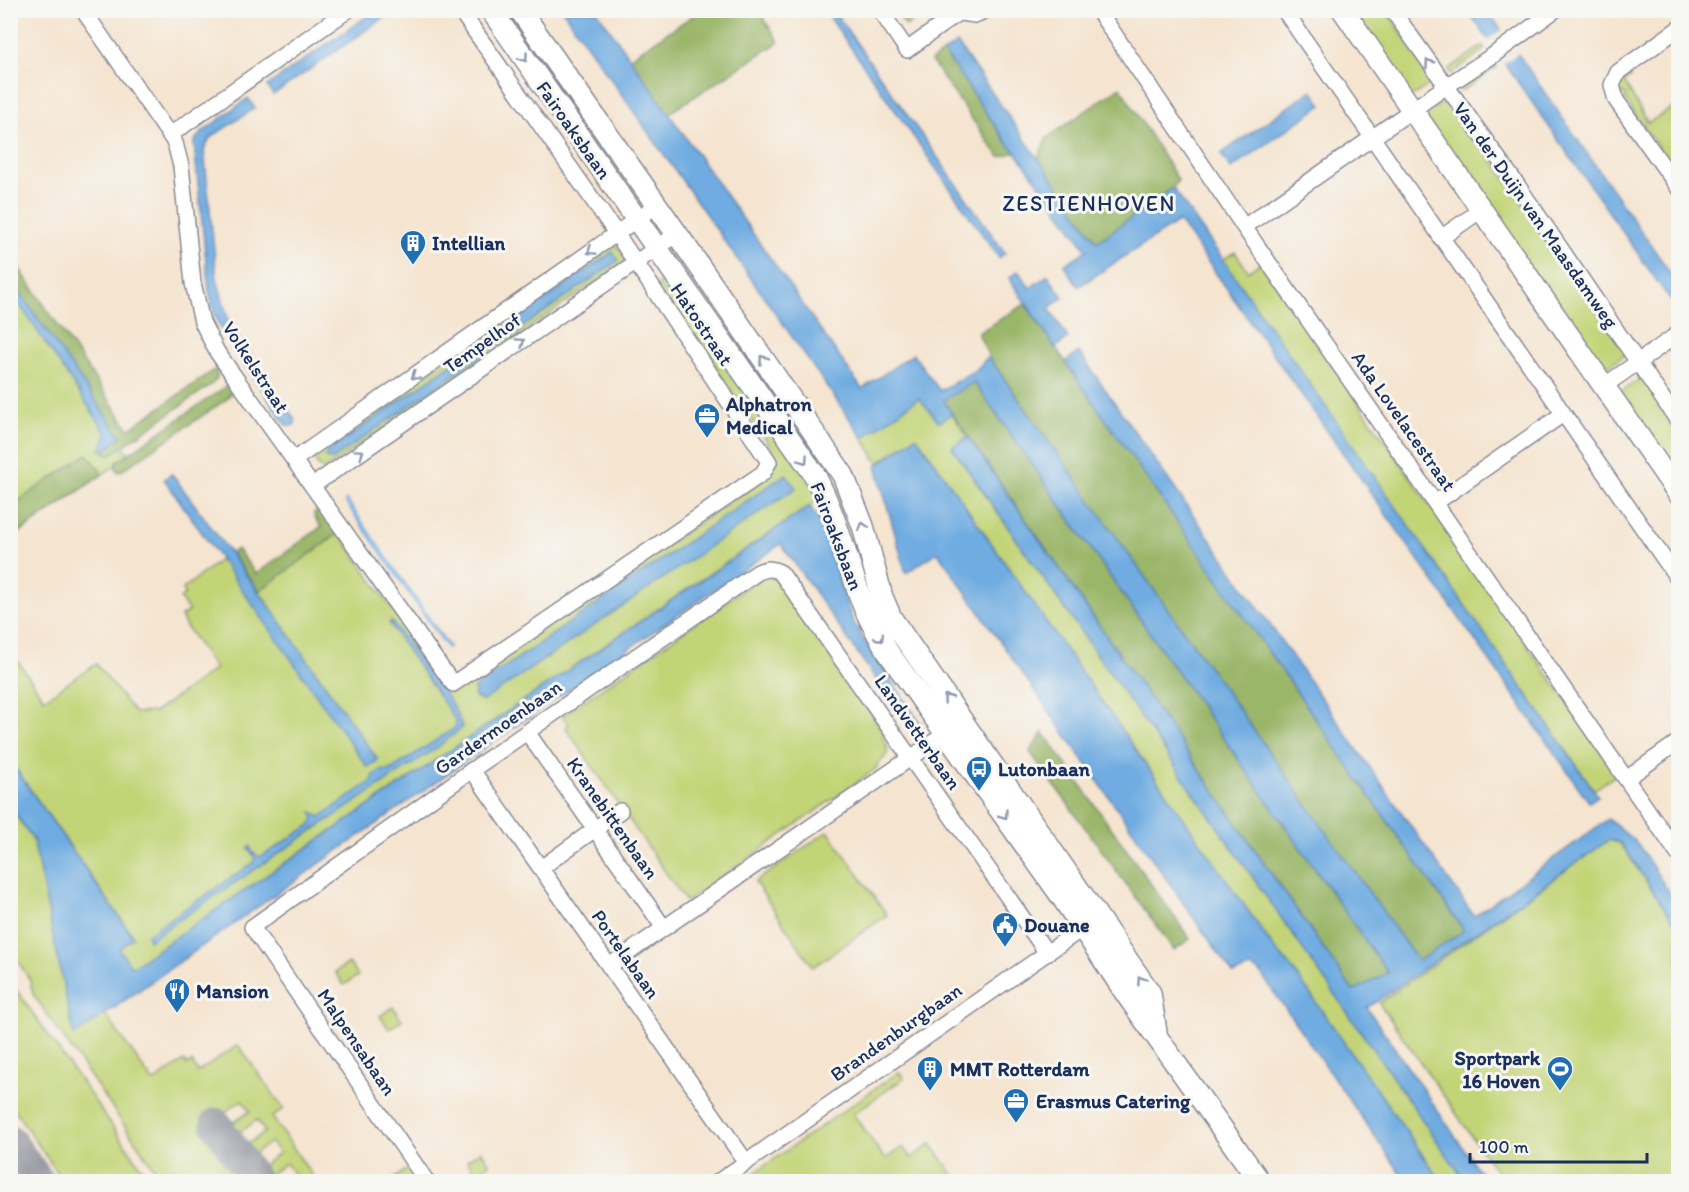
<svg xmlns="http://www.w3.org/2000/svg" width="1689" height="1192" font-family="Itim,sans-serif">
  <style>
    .green { fill: #c3d477; stroke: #6f826a; stroke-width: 1.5; fill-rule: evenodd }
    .forest { fill: #9ab668; stroke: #5a7263; stroke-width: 1.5 }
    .water { fill: #6face1; stroke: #456ea0; stroke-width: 1.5 }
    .pier { fill: #f5e4cf }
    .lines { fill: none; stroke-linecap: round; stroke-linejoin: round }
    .stream { stroke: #6face1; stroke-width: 4 }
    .taxiway { stroke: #888a96; stroke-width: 32 }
    .street-casing { stroke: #888a96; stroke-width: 18 }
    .secondary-casing { stroke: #888a96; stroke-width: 24 }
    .street { stroke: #fff; stroke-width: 15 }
    .secondary { stroke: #fff; stroke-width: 21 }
    .oneway { stroke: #8d97ae }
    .labels { text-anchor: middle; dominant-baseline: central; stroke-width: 6; stroke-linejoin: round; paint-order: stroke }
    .street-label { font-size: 20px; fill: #1b2f5e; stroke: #f6f6f2 }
    .poi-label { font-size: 20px; font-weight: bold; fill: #1b2f5e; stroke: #f6f6f2; text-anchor: start }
    .quarter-label { font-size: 22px; letter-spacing: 1.5px; fill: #1b2f5e; stroke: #f6f6f2 }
  </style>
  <rect width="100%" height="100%" fill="#f6f6f2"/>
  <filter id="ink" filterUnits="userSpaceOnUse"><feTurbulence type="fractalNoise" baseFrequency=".0167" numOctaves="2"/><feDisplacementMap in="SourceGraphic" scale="12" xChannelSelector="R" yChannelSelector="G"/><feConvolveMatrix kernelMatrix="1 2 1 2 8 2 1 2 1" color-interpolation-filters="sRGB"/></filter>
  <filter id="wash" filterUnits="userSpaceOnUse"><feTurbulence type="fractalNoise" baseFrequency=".008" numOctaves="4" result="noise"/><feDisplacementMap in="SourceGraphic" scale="24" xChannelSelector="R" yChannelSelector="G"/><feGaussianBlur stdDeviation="1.35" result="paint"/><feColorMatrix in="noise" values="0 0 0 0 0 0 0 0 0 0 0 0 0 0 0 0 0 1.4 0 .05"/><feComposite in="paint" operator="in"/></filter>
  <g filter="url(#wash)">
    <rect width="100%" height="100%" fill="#f5e4cf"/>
    <path class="green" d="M1350,11H1386L1436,80L1410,98Z
      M1483,45L1485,49L1451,74L1448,70Z
      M1494,63L1497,67L1462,91L1459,87Z
      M1627,70L1631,77L1624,82L1648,123L1678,105V157L1674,161L1678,166V176L1624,98L1626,96L1624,93L1621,95L1615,81Z
      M1449,98L1627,353L1601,371L1423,116Z
      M613,245C620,247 625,255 626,261L324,470C317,466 312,459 315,452L609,246ZM612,252L618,260L333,459L327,451Z
      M1235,252L1248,271L1261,263L1617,774L1594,790L1222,260Z
      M669,276L821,498L132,967L119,949L133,936L11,762L10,650L44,699L96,664L135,713L155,712L215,669L185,625L181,616L189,611L180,599L185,595L183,589L221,559L368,767L378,760L259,591L339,533L450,692L767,477C773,465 777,459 771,447L657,284ZM786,474L795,488L483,701L475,697V688Z
      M10,284L130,455L11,539H10Z
      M1643,377L1678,427V481L1618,394Z
      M919,398L939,422L952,414L968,437L952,448L1466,1181H1441L1294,971L1272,945L917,437H915L878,463L863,438Z
      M770,577L779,582L885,734L882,737C892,750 888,756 876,766L877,768L686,902L566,728L569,725L562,716L760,578Z
      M10,808L33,839L74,1035L105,1014L153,1082L184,1061L187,1065L192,1062L198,1072L238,1045L284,1109L272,1117L316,1181H284L294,1174L286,1163L263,1179L257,1170L279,1153L271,1142L248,1158L242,1148L265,1132L257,1120L234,1137L227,1127L250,1111L242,1100L219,1116L214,1110L205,1118L248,1181H163L33,994L30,980L13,954L11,953Z
      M828,831L887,915L813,967L755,882Z
      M1609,840L1620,843L1678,928V1181H1503L1379,1003Z
      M349,963L358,976L344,985L335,972Z
      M10,981L151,1181H63L11,1105Z
      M393,1007L402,1020L389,1029L380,1016Z
      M899,1072L904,1078L853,1114L885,1159L903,1147L911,1158L931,1144L958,1181H743Z
      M481,1151L490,1164L476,1173L467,1160Z
      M409,1168L419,1182H389Z"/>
    <path class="forest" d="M700,11H759L779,42L668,114L629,58Z
      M895,11H915L920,17L906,26Z
      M944,52L1007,143L1016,152L1000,157L992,147L931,61Z
      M1120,87L1178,180L1173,188L1097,242L1038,158L1047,138Z
      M10,255L129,429L217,368V378L212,384L116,451L109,455L100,450L103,444L106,449L121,437L11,280Z
      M1025,304L1461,926L1463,931L1418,962L990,359L978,333Z
      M973,381L1020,448L1388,973L1353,991L943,400Z
      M232,384L234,388L227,399L121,471L119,472L116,469L117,462L228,385Z
      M87,454L100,470L101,475L11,538V506Z
      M321,508L339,533L259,591L231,553L237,549L256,574L321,527L314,516V513Z
      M1043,732L1190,939L1174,950L1030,752Z"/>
    <path class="water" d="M376,10L394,11L273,95L267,86Z
      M563,11H597L862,389L913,354L940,391L977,369L986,359H990L1418,961L1463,931L1461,926L1065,362L1079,352L1474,916L1608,819L1638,844L1678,906V928L1621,843L1609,840L1367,1008L1486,1181H1465L952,447L968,437L1353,991L1388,973L974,382L944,400L952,414L939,422L919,398L863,438Z
      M825,11H834L1005,253L999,258Z
      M1468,11H1488L1678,284V311Z
      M957,43L1097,242L1173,188L1598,796L1589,802L1179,221L1078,287L1064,265L1087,250L1016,152L1007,143L944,52Z
      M1312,90L1322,105L1231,169L1221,154Z
      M248,98L255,108L210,138L204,150L217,279L228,319L236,334L295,419V424L291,426L286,425L221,330L214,313L209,291L194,144L196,139L201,133Z
      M612,252L619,260L333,459L325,458L327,452Z
      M1018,271L1030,288L1048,275L1063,297L1049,308L1068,338L1055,348L1009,278Z
      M11,280L121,437L106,450L103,444L107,434L11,292Z
      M915,437H917L1272,945L1294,971L1441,1181H1406L1259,971L1251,968L1233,974L939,554L936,553L906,573L876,466Z
      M172,474L273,611L378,760L367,767L164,479Z
      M786,474L796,488L483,701L475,697L474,688Z
      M810,506L820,523L852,619L864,640L921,724L911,729L781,544L513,728L74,1036L33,839L11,808V762L133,937L119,949L132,967Z
      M391,621C406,641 460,707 462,728L438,747L149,940L147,934L253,863L255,858L248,848L250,846L253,853L261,857L309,826L314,820L312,812L320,817L372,781L374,775L381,770L389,771L455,728L456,721L389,623Z"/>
    <path class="pier" d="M1503,28L1522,54L1519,53L1503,64V66L1486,41L1503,30Z"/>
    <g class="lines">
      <path class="stream" d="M346,501L448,647"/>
      <path class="taxiway" d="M216,1124L256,1182
        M10,1141L39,1182"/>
    </g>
  </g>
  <g filter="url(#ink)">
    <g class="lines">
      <g class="street-casing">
        <path id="street" d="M83,10L175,143L181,166L193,283L202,322L217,352L453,684L763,473L769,462L616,233L460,10
          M880,10L907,50L962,10
          M1098,10L1244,227L1678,854
          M1284,10L1678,579
          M1392,10L1518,186L1678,421
          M961,13L975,15L986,10
          M1678,29L1618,72L1612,85L1616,100L1678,187
          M170,135L348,10
          M1244,227L1445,87L1492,56L1555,10
          M1441,238L1481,210
          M1604,386L1678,334
          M294,460L657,205
          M312,486L677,234
          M1435,503L1563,414
          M527,732L664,928
          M472,770L746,1162
          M1626,779L1678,742
          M541,868L620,811
          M609,966L954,728
          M427,1182L252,927L472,770L758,572C767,568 773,568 781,573L1047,953
          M718,1182L1090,923"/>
      </g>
      <g class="secondary-casing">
        <path id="secondary" d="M491,10L814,474C835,513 846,557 861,599C868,618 878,635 888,652L1062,897L1129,998L1260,1182
          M520,10L691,254L843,475L863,526L882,597L891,618L1150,993L1156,1032
          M1343,10L1678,493"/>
      </g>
      <use href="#street" class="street"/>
      <use href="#secondary" class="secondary"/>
    </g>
    <defs><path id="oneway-chevron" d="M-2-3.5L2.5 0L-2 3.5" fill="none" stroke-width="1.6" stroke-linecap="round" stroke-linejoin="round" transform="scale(1.5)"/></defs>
    <g class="oneway">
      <use href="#oneway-chevron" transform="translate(524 58) rotate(55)"/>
      <use href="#oneway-chevron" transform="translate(1429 63) rotate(-125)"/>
      <use href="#oneway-chevron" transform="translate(591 251) rotate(145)"/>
      <use href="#oneway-chevron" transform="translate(521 342) rotate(-35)"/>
      <use href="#oneway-chevron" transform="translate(763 359) rotate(-125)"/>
      <use href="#oneway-chevron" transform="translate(415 376) rotate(145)"/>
      <use href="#oneway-chevron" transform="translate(360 453) rotate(-35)"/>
      <use href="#oneway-chevron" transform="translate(804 460) rotate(55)"/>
      <use href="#oneway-chevron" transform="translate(863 526) rotate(-107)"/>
      <use href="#oneway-chevron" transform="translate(880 638) rotate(59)"/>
      <use href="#oneway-chevron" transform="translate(947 698) rotate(-127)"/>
      <use href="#oneway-chevron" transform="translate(1004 815) rotate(54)"/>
      <use href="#oneway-chevron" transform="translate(1141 980) rotate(-124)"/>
    </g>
  </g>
  <defs>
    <g id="building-pin" transform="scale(1.35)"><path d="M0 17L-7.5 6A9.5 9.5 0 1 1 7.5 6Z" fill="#1f6fb2" stroke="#f6f6f2"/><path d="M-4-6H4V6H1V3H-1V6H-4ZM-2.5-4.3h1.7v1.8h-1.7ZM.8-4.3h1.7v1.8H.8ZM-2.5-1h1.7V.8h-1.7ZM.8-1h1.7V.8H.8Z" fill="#fff"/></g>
    <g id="office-pin" transform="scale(1.35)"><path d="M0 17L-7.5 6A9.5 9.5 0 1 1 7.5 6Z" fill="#1f6fb2" stroke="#f6f6f2"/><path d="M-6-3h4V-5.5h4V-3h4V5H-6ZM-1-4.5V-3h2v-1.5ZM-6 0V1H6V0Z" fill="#fff"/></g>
    <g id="bus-pin" transform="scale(1.35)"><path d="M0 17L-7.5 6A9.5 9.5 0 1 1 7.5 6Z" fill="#1f6fb2" stroke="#f6f6f2"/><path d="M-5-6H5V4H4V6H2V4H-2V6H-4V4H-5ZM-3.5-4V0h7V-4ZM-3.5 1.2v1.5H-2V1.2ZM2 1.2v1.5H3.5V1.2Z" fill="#fff"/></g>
    <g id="civic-pin" transform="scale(1.35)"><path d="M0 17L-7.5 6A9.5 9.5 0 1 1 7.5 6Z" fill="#1f6fb2" stroke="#f6f6f2"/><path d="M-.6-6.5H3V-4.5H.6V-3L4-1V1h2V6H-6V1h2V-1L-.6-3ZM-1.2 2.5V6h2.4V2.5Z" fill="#fff"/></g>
    <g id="restaurant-pin" transform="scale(1.35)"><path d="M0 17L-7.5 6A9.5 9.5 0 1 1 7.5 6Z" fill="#1f6fb2" stroke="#f6f6f2"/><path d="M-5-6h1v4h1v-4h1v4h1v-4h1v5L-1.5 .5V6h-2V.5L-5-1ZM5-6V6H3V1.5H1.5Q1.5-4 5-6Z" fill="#fff"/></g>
    <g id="stadium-pin" transform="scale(1.35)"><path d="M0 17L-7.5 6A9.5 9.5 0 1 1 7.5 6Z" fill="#1f6fb2" stroke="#f6f6f2"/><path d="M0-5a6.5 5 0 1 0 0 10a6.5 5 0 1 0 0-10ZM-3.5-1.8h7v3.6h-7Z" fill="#fff"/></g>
  </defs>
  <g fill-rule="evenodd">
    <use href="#building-pin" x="413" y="243"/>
    <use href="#office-pin" x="707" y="416"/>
    <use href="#bus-pin" x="979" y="769"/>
    <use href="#civic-pin" x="1005" y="925"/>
    <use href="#restaurant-pin" x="177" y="991"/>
    <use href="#building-pin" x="930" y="1069"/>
    <use href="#stadium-pin" x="1560" y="1069"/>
    <use href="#office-pin" x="1016" y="1101"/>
  </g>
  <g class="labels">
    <g class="street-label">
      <text transform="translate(574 130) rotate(55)">Fairoaksbaan</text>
      <text transform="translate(1536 215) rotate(55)">Van der Duijn van Maasdamweg</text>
      <text transform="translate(702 324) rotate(56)">Hatostraat</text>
      <text transform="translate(482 343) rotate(-35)">Tempelhof</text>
      <text transform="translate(256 367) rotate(57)">Volkelstraat</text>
      <text transform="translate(1404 421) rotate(55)">Ada Lovelacestraat</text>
      <text transform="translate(837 536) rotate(69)">Fairoaksbaan</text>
      <text transform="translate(498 727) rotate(-35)">Gardermoenbaan</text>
      <text transform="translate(918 732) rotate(55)">Landvetterbaan</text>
      <text transform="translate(613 818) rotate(55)">Kranebittenbaan</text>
      <text transform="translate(626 954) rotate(55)">Portelabaan</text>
      <text transform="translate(896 1032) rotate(-35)">Brandenburgbaan</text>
      <text transform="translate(357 1042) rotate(56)">Malpensabaan</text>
    </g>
    <g class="poi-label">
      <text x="432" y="243">Intellian</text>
      <text x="726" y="404">Alphatron<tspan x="726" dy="23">Medical</tspan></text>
      <text x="998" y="769">Lutonbaan</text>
      <text x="1024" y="925">Douane</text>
      <text x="196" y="991">Mansion</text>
      <text x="1540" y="1058" text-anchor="end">Sportpark<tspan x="1540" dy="23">16 Hoven</tspan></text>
      <text x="950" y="1069">MMT Rotterdam</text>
      <text x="1036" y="1101">Erasmus Catering</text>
    </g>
    <g class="quarter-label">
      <text x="1089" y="203">ZESTIENHOVEN</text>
    </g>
  </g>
  <rect width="1689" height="1192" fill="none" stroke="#f6f6f2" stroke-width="36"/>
  <path d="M1470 1153v9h177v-9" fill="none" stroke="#1b2f5e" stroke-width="3"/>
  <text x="1479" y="1153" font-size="18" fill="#1b2f5e" stroke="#f6f6f2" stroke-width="4.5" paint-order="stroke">100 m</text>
</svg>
